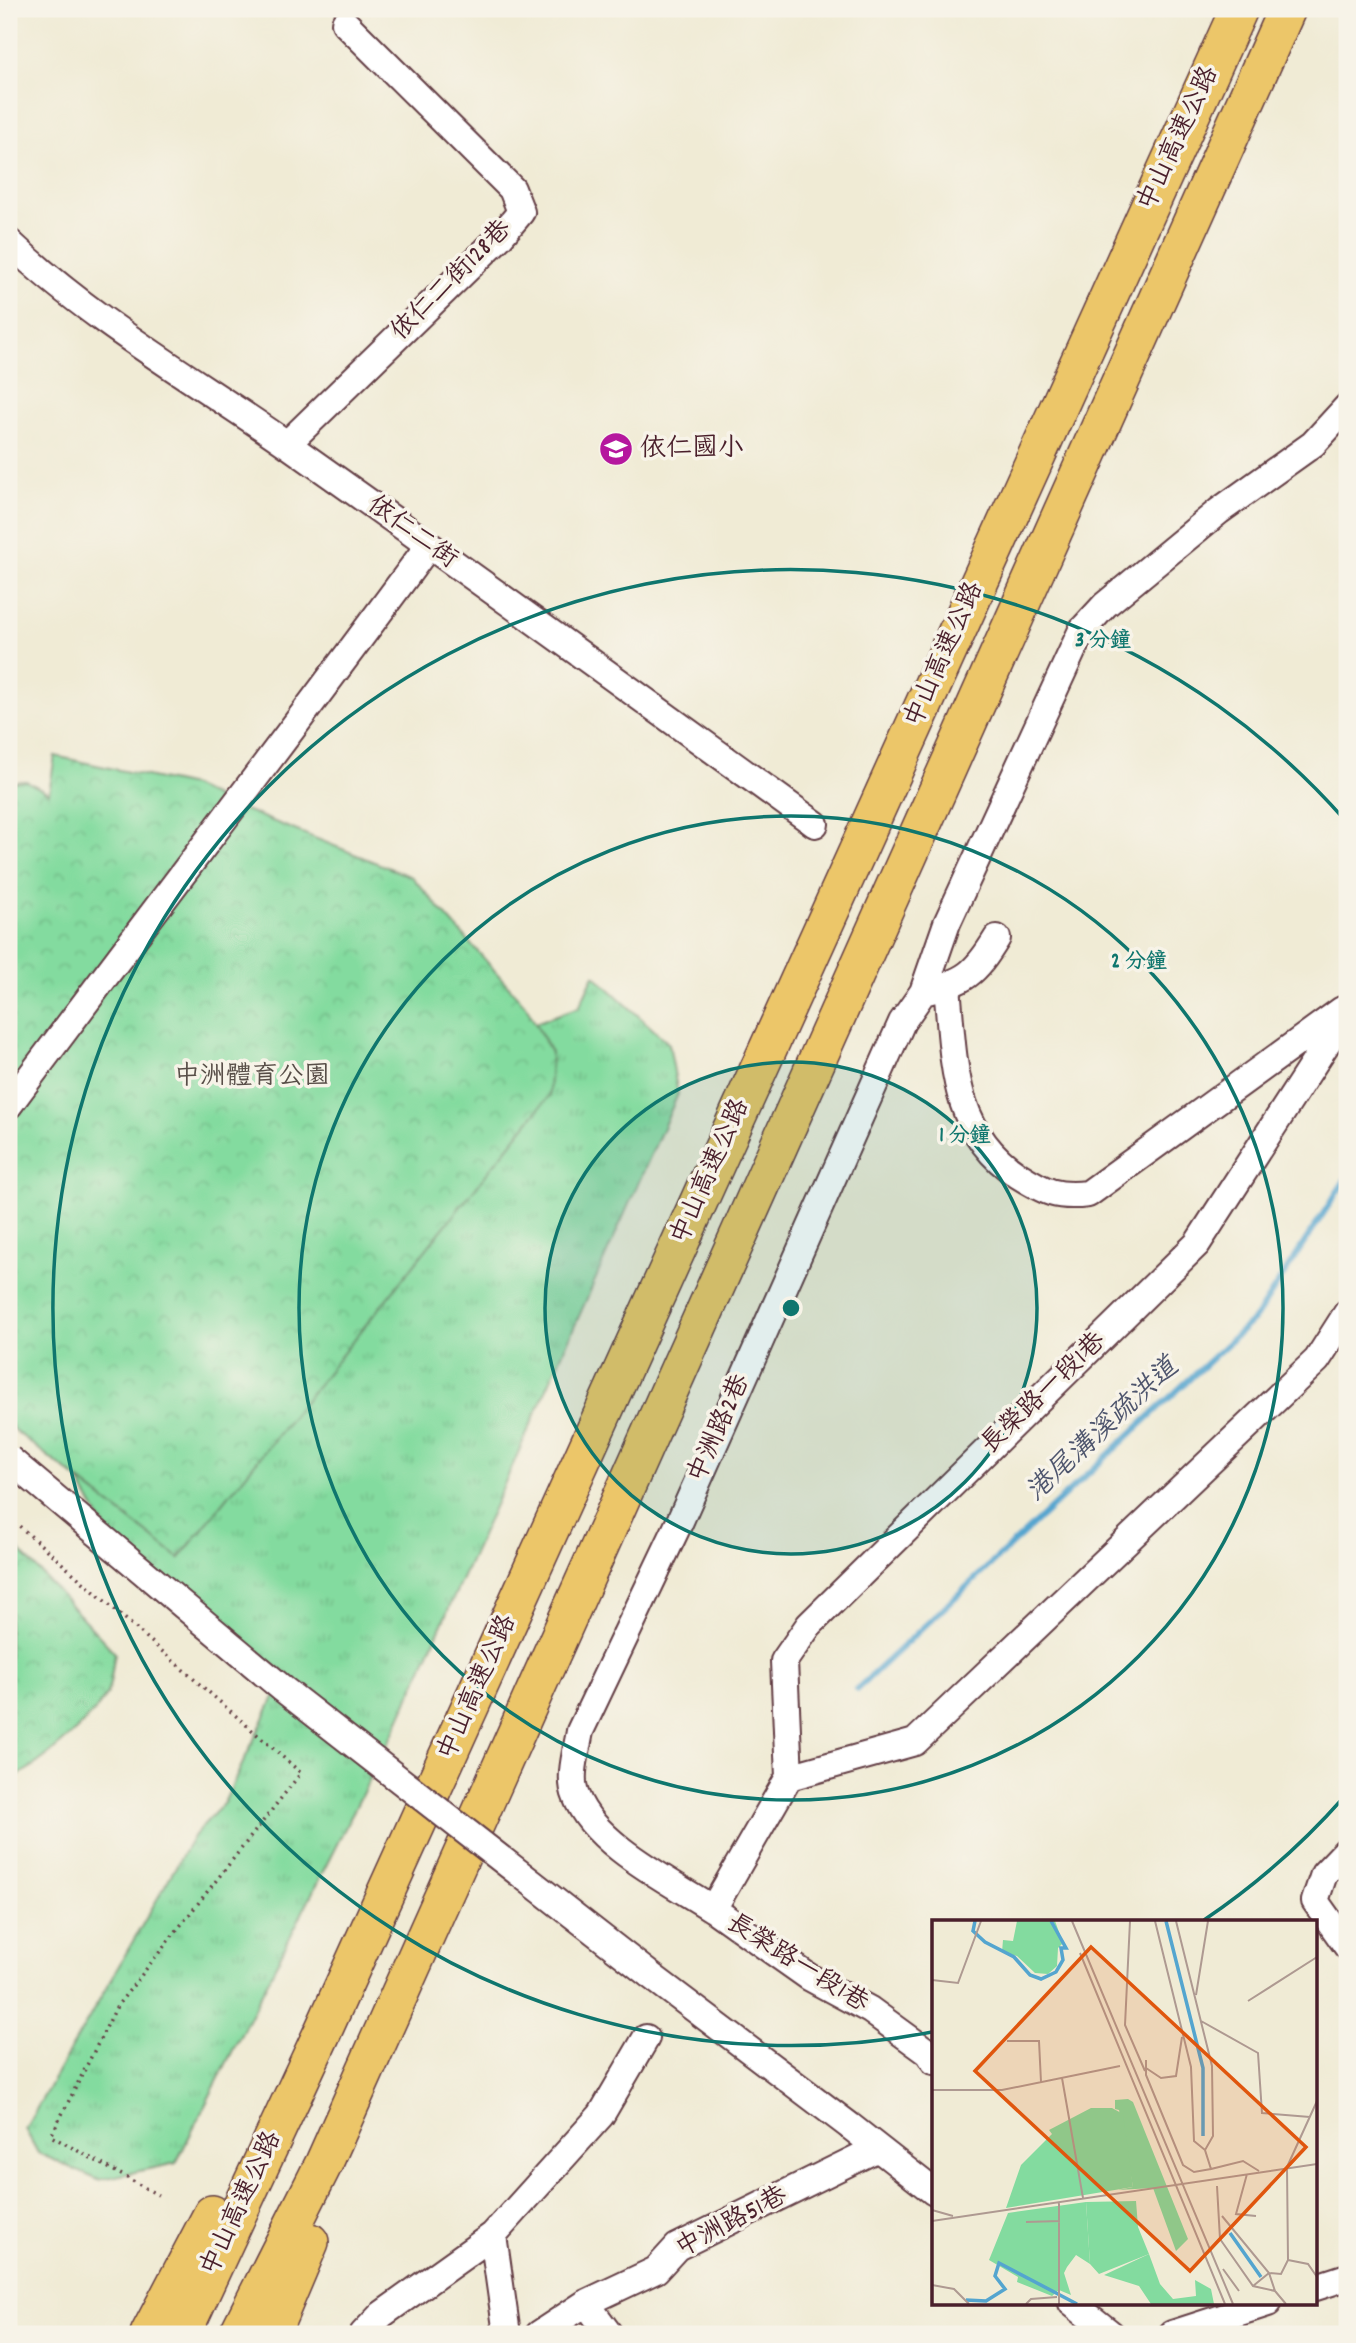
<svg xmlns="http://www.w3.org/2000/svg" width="1356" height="2343" font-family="Dekko,'LXGW WenKai TC',sans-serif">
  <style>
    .grass { fill: url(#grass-tufts); stroke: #667d65; stroke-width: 2 }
    .park { fill: url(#park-crowns); stroke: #667d65; stroke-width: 2 }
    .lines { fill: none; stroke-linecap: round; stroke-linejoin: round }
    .stream { stroke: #54a5cf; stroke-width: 6 }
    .minor-casing { stroke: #633e44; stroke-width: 30 }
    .highway-casing { stroke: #633e44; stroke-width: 40 }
    .path { stroke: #633e44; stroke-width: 3.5; stroke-dasharray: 2 5; stroke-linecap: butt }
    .minor { stroke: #fff; stroke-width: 26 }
    .highway { stroke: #ecc669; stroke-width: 37 }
    .minor-bridge-casing { stroke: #633e44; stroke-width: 30; stroke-linecap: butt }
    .minor-bridge { stroke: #fff; stroke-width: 26 }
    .ring { fill: none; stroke: #0f766e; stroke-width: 3.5 }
    .labels { text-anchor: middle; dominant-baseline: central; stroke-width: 7; stroke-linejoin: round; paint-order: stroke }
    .street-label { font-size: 26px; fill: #4a1f2b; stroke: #f7f3e8 }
    .poi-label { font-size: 26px; fill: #4a1f2b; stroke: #f7f3e8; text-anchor: start }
    .park-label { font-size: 26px; fill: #584e48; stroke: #f7f3e8 }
    .water-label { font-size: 28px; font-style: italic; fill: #4e556d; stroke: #f7f3e8 }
    .inset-river { fill: none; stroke: #54a5cf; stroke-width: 3.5 }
    .inset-road { fill: none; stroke: #ae9991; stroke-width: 2 }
    .view { fill: #e0560e; fill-opacity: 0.15; stroke: #e0560e; stroke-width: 3.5 }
    .inset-edge { fill: none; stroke: #4a1f2b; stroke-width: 3.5 }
    .centre { fill: #0f766e; stroke: #f7f3e8; stroke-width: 3.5 }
    .ring-label { font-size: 21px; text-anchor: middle; font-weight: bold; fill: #0f766e; stroke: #f7f3e8; stroke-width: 7; stroke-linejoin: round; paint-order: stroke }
  </style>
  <defs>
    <pattern id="grass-tufts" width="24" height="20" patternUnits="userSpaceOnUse" patternTransform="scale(1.75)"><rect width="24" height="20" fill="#83db9f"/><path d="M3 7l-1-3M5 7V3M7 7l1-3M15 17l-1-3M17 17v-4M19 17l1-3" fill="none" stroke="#73bc89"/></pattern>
    <pattern id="park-crowns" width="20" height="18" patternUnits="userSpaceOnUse" patternTransform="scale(1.75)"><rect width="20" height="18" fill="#83db9f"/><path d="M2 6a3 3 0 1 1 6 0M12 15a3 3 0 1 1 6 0" fill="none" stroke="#73bc89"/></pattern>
  </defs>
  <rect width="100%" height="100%" fill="#f7f3e8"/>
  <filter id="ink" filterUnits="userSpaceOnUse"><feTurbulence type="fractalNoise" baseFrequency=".0143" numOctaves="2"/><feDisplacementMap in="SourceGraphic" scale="14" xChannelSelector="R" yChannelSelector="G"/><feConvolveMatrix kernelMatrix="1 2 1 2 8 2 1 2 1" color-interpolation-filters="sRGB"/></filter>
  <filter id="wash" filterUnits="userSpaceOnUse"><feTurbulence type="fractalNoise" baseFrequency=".00686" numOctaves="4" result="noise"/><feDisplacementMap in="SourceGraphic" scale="28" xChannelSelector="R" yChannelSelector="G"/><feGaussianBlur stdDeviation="1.57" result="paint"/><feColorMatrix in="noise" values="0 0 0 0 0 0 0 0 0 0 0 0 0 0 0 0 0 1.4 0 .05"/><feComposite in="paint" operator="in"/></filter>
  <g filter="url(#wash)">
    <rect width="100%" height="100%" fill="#f0ebd5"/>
    <path class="grass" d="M594,975L669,1044L678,1094L396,1727L176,2163L98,2180L38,2153L25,2129L194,1835L224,1803L285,1674L112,1540L78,1480L180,1558L551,1053L535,1023L579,1007Z"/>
    <path class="park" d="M55,756L192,786L227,803L412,877L526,1006L551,1053L549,1096L179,1558L9,1426V782L26,781L49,793Z
      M9,1539L115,1653C112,1665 112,1684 106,1695C93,1719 34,1771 9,1779Z"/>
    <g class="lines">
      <path class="stream" d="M857,1689L1256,1317L1347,1177"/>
    </g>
  </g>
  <g filter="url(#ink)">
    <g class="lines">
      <g class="minor-casing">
        <path id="minor" d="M9,242C93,322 196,380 291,447C467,571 641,698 815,824
          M287,444L500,237L521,212L512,189L345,23
          M947,986C954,1059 951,1131 1018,1175C1045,1192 1057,1198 1088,1194L1342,1010
          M923,992L947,923L1082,630L1105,605L1219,511L1313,444L1347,407
          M9,1105C148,918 291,733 429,545
          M789,1777L784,1661L809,1625L1197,1244L1347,1012
          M1347,1850L1324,1874L1315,1901L1347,1946
          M713,1909C670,1881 595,1845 576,1796C568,1778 577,1750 580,1731L680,1521L902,1022L923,992C965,982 975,974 997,938
          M934,2061L929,2053L870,2010L809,1977L713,1909L789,1777L915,1742L1317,1360L1347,1313
          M850,2126L934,2192
          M493,2235L507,2334
          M1316,2287L1347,2277
          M1072,2303L1111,2334
          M363,2334L381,2315L493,2235L601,2115L646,2038
          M539,2334L586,2303
          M609,2334L586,2303L656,2270L677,2247L878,2148
          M1172,2334L1268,2303"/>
      </g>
      <g class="highway-casing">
        <path id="highway" d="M149,2334L212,2214
          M182,2334L323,2031L1239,9
          M238,2334L324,2163L1287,9
          M271,2334L310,2242"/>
      </g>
      <path class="path" d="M9,1517L301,1773L117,2006L51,2136L158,2195"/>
      <use href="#minor" class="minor"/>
      <use href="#highway" class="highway"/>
      <g class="minor-bridge-casing">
        <path id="minor-bridge" d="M9,1459L283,1689L650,1975L850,2126"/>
      </g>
      <use href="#minor-bridge" class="minor-bridge"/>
    </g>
  </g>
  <circle cx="791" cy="1308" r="246" fill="#0f766e" fill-opacity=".12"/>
  <g class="ring">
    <circle cx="791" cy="1308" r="246"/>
    <circle cx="791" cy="1308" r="492"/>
    <path d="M1344 1797A738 738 0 0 1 1204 1920M932 2032A738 738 0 1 1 1344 819"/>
  </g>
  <defs>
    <g id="school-disc" transform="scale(1.75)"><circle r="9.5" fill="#b5179e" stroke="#f7f3e8"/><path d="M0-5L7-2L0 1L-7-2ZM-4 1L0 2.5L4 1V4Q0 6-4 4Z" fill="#fff"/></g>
  </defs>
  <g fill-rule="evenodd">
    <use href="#school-disc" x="616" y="449"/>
  </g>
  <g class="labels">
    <g class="street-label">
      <text transform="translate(1179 139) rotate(-65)">中山高速公路</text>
      <text transform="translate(452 281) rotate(-45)">依仁二街128巷</text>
      <text transform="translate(412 533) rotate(36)">依仁二街</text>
      <text transform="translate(945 655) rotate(-66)">中山高速公路</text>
      <text transform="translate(711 1172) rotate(-66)">中山高速公路</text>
      <text transform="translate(1044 1394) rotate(-44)">長榮路一段1巷</text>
      <text transform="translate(720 1429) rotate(-66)">中洲路2巷</text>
      <text transform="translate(478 1688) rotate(-66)">中山高速公路</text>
      <text transform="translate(797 1964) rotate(32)">長榮路一段1巷</text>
      <text transform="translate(242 2204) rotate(-65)">中山高速公路</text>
      <text transform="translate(732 2223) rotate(-28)">中洲路51巷</text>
    </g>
    <g class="poi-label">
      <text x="640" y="449">依仁國小</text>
    </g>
    <g class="park-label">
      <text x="252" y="1077">中洲體育公園</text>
    </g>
    <g class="water-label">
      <text transform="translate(1104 1431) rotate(-43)">港尾溝溪疏洪道</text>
    </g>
  </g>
  <g transform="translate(932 1920)">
    <rect width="385" height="385" fill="#f0ebd5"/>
    <path d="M85,1H123L131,23L126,28L125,46L116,54L103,53L85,36L70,32L71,20L81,21ZM196,179L201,182L256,319L244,331L221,268L186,270L201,267L187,190L183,189V180ZM217,334L228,364L241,379L264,376L263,360L279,369L282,384H219L207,366L172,355Z" fill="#83db9f"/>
    <path d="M154,282L158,344L144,335L135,347L132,353L139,375L127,370L120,376L85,362L86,357L57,340L76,293Z" fill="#83db9f"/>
    <path d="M159,188H180L191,194L201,267L74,288L89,245L120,214L117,210ZM204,281L206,307L217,334L167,354L158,344L154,282Z" fill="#83db9f"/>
    <path class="inset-river" d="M43,1L41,11L53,22L82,37L98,55L109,59L124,52L131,40L129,28H134L119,1M234,1L271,148V216M298,313L329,357M34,380L54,381L73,369L63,356L67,343L145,384"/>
    <path class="inset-road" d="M140,1L301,384M198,1L193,105L213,151M223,1L259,147L262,221L273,230M244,1L280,146L281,216L273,230L279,249L311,241L327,251M148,33L293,384M0,60L26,63L49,1M264,75L276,1M316,81L385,37M269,101L326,133L330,193L378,197M75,121H107L109,162M214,140V155L251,245L262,252L279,249M214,148L229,158L244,156L250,117M130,158L151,278M0,170H70L188,146M355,247L385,181M315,254L304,294L324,296M285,266L288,319L321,366L343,371L354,384M127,282V384M0,290L21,296M290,296L337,353L343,371M0,301L385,244M94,302L128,301M356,340L376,344L385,357M291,349L307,371M0,365L22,369L37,384M321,366L337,353L349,354L356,340L355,248M94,384L99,379L125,377"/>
    <path class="view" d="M159,27L374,227L258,351L43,151Z"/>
    <rect width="385" height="385" class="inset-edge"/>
  </g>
  <circle cx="791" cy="1308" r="10" class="centre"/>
  <g class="ring-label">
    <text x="1103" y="646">3 分鐘</text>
    <text x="1139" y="967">2 分鐘</text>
    <text x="965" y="1141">1 分鐘</text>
  </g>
  <rect width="1356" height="2343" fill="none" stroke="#f7f3e8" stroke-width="35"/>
</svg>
